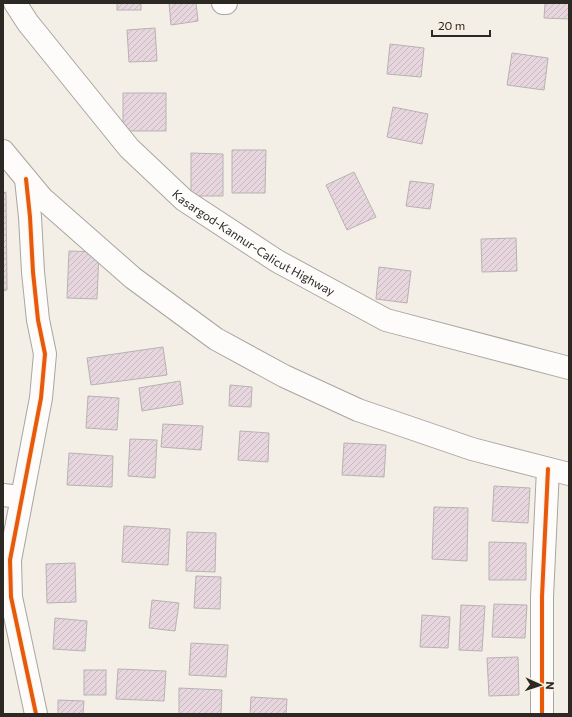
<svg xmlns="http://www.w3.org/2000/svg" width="572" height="717" font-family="Commissioner,sans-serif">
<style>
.building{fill:url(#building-hatch);stroke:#b7b3b1}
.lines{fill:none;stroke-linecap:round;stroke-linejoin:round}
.minor-casing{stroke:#a9a6a0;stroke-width:24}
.highway-casing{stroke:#a9a6a0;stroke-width:24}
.minor{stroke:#fdfcfb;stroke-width:22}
.highway{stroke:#fdfcfb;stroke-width:22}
.cycleway-casing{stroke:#f8efe1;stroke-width:6}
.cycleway{stroke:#e8590c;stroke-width:4}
.labels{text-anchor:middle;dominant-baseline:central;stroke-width:4;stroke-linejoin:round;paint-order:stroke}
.street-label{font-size:12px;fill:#2c2924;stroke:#f8efe1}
</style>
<defs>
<pattern id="building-hatch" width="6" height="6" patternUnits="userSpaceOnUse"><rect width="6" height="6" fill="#e7d6de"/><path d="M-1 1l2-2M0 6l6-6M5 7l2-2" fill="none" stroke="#c6b8be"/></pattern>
</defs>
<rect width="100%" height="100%" fill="#f3eee6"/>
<g class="building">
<rect x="117" y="3" width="24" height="7"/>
<polygon points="169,3 196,3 198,21 171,25"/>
<polygon points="545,3 569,3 569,19 544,18"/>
<polygon points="155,28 157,61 129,62 127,30"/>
<polygon points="390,44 424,48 421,77 387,74"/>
<polygon points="512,53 548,58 544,90 507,85"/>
<rect x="123" y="93" width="43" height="38"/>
<polygon points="393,107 428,114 422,144 387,137"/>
<polygon points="232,150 266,150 265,193 232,193"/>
<polygon points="191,153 223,154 223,196 191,196"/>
<polygon points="354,172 376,217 347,230 326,185"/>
<polygon points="410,181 434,184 430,209 406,206"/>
<polygon points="6,192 7,290 3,291 3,193"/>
<polygon points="516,238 517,271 482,272 481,239"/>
<polygon points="69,251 99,252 97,299 67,298"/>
<polygon points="379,267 411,271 407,303 376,299"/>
<polygon points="163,347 167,375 91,385 87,358"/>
<polygon points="180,381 183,404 142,411 139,388"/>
<polygon points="230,385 252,387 251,407 229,406"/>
<polygon points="88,396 119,398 117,430 86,428"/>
<polygon points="163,424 203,426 201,450 161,447"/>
<polygon points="240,431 269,433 268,462 238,460"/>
<polygon points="130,439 157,440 155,478 128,476"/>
<polygon points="344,443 386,445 384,477 342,475"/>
<polygon points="69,453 113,456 112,487 67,485"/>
<polygon points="494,486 530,488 528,523 492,521"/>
<polygon points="434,507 468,508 467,561 432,559"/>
<polygon points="124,526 170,529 168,565 122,562"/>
<polygon points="187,532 216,533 215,572 186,571"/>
<polygon points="489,542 526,543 526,580 489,580"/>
<polygon points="75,563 76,602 47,603 46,564"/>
<polygon points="196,576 221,577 220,609 194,608"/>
<polygon points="152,600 179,603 175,631 149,628"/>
<polygon points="494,604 527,605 525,638 492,637"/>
<polygon points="461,605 485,606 482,651 459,650"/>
<polygon points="422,615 450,617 448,648 420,647"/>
<polygon points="55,618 87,621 85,651 53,649"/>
<polygon points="191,643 228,645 226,677 189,675"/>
<polygon points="518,657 519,695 489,696 487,658"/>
<polygon points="118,669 166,671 164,701 116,699"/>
<rect x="84" y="670" width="22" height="25"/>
<polygon points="179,688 222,690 221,714 179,714"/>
<polygon points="251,697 287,699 286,714 250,714"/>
<polygon points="58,700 84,701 83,714 58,714"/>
</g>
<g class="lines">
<defs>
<g id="minor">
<polyline points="223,3 226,3"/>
<polyline points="26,179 30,217 33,272 38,320 45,354 41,398 10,560 11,597 36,714"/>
<polyline points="3,495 21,497"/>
<polyline points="542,714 542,597 548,469"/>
</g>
<g id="highway">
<path id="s1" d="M15,3l13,20 101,125 55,52 93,61 109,59 183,48"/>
<polyline points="3,151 42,198 133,278 216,339 284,376 358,410 472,449 569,474"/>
</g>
</defs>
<use href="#minor" class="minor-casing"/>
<use href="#highway" class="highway-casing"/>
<use href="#minor" class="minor"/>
<use href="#highway" class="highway"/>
<defs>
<g id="cycleway">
<polyline points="26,179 30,217 33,272 38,320 45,354 41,398 10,560 11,597 36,714"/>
<polyline points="542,714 542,597 548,469"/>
</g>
</defs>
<use href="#cycleway" class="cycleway-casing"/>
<use href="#cycleway" class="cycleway"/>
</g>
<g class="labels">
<g class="street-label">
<text stroke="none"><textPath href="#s1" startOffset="342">Kasargod-Kannur-Calicut Highway</textPath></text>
</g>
</g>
<rect width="572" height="717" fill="none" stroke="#2c2924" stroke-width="8"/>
<g transform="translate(540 685) rotate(93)" stroke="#f8efe1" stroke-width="3" paint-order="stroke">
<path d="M0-3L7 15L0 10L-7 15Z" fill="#2c2924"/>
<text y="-6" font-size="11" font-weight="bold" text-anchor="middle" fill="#2c2924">N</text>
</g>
<path d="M432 30v6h58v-6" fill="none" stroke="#2c2924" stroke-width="2"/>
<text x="438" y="30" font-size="12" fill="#2c2924" stroke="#f8efe1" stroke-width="3" paint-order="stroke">20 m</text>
</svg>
